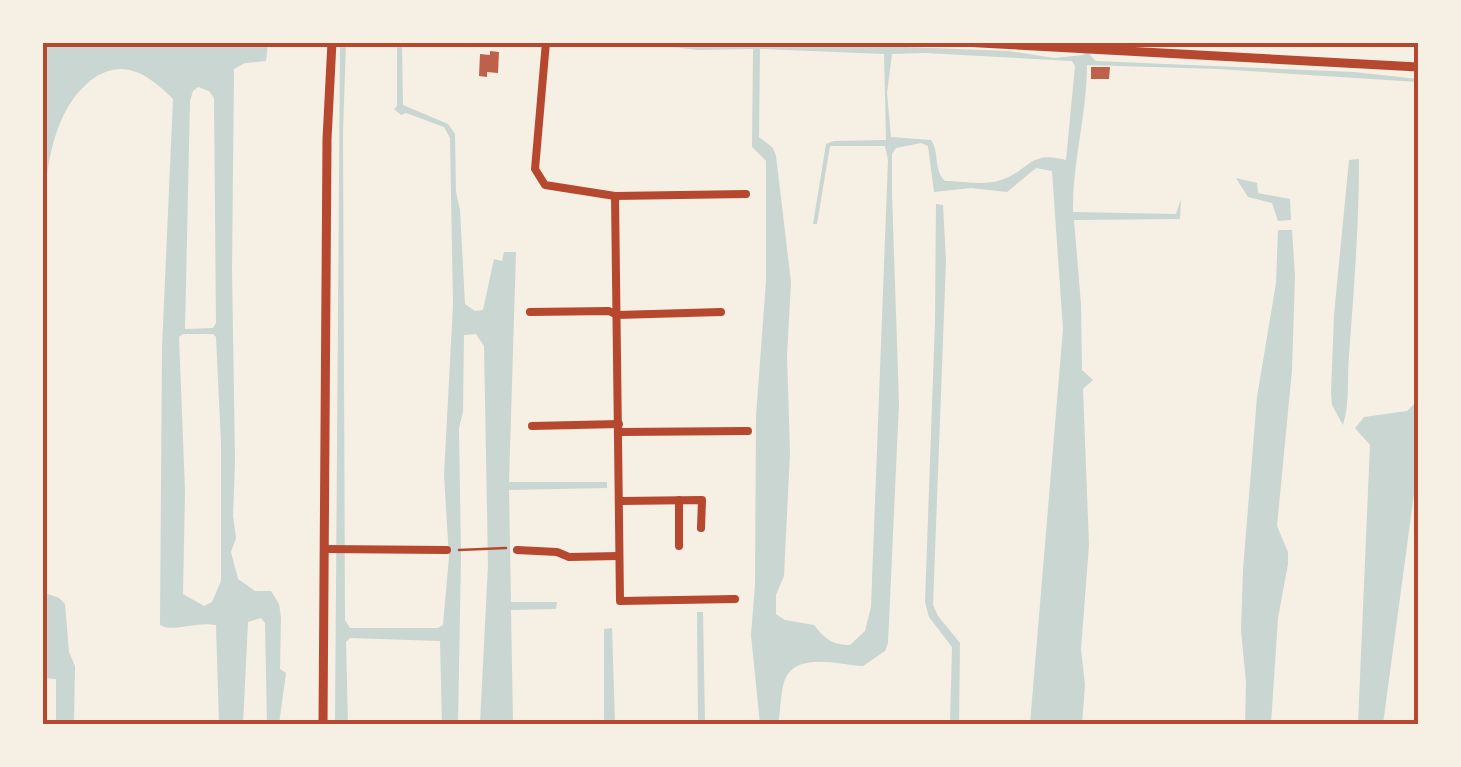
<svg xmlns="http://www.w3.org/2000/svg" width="1461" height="767" font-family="'Alegreya Sans',sans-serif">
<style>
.water{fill:#c9d6d2;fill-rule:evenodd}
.building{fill:#bf614a}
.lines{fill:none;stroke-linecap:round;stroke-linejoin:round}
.path{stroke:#b5482f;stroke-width:2.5}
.minor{stroke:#b5482f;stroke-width:8}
.tertiary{stroke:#b5482f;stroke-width:9}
.neatline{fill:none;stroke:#b5482f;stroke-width:4}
</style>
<rect width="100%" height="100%" fill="#f6efe4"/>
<g class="water">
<path d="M43,42l225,1 -2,18 -21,2 -11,6 -2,201 3,192 -2,54 3,22 -5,14 7,27 17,12h16l8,13 2,13 -1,52 6,4 -7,51h-12l-2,-101 -4,-5 -13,4 -5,102h-24l-3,-99c-21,-4 -43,8 -56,0l2,-277 11,-249c-23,-23 -48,-42 -79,-21 -61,43 -50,160 -50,225 0,18 3,38 -1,54zM198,87l11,4 5,7 2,225 -3,5 -28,1 5,-228 3,-10zM183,334h30l3,3 5,106v138l-9,21 -8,4 -21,-12 2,-103 -6,-154z"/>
<path d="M1093,42l-3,13 6,6 258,11 64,7v3l-200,-13 -131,-4c0,50 -15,98 -14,147l103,2 5,-15 -1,20 -106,1 7,84 1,66 11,10 -10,9 6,156 -8,104 4,36 -3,39h-52l33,-395 -11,-158 -16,-3 -29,24 -36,-4 -37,4 -6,-46 -7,-3 -25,5 -4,6v40l7,209 -11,240 -3,8 -22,15c-22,-1 -64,-14 -77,11 -6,12 -5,34 -8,47h-18l-9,-89 4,-50 1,-169 10,-135v-120l-14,-14 1,-98 -55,1 -61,-7h167l205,8 45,7 29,-3 4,-12zM760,49l124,5 2,86 -52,1 -8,3 -13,80h4l13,-78h55l3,14 -17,447 -6,24 -15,14c-18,0 -25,-6 -36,-20l-29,-5 -9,-6v-19l8,-19 6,-124 -3,-96 4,-74 -15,-126 -3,-8 -14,-11zM925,53l147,8 3,5 -9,94c-38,-10 -35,10 -65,20 -16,6 -40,1 -56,1 -12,-11 -5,-28 -14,-41l-40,-3 -4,-44 5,-39z"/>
<polygon points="340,43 346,43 343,131 345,620 350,628 438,628 443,625 449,557 444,475 453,305 450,138 444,127 406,113 401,115 394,109 397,106 397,43 402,43 403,105 448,124 455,134 456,192 460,210 465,304 475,311 483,310 494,259 502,261 504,252 516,252 509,482 607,482 607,488 509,490 511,602 557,602 556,609 511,610 513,724 480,724 488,565 484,346 476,334 464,335 463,412 459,428 461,557 458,724 442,724 440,641 350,638 346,642 348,724 335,724"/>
<path d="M1359,159c0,65 -5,130 -10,196 -2,23 1,48 -6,70l-11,-20 -1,-12 3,-78 15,-155z"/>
<polygon points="1236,178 1257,183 1258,193 1290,199 1291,220 1278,221 1272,203 1248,197"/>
<polygon points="936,204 943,205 946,261 933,605 938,616 960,643 959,724 950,724 952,647 929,617 925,602 935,321"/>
<polygon points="1278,230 1292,230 1295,276 1292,370 1277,526 1288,552 1288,564 1278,618 1271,724 1245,724 1246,683 1241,630 1243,570 1257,397 1276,283"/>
<polygon points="1418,400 1418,464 1383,724 1358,724 1370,445 1355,428 1364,417 1407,411"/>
<polygon points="42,592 59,598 65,604 69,652 75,666 74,724 56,724 56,679 43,678"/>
<polygon points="697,612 703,612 705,724 698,724"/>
<polygon points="612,628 615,724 604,724 604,629"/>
</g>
<g class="building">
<polygon points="490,51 499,52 498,73 487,72 487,77 479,76 480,54 490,55"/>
<polygon points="1091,67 1110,67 1109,79 1091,79"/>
</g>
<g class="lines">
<polyline class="path" points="459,550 506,548"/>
<g class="minor">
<polyline points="546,42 535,169 545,185 615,196 746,194"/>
<polyline points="615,196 620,601 735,599"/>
<polyline points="530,312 609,311 617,315 721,312"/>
<polyline points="532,426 619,424"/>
<polyline points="619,432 748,431"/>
<polyline points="679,500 679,546"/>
<polyline points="620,501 702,500 701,528"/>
<polyline points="324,549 447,550"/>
<polyline points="517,550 557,552 569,557 619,556"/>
</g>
<g class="tertiary">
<polyline points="962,42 1418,67"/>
<polyline points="323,724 327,139 332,42"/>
</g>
</g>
<rect width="1461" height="767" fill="none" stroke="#f6efe4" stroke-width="90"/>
<rect x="45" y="45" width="1371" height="677" class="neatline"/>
</svg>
